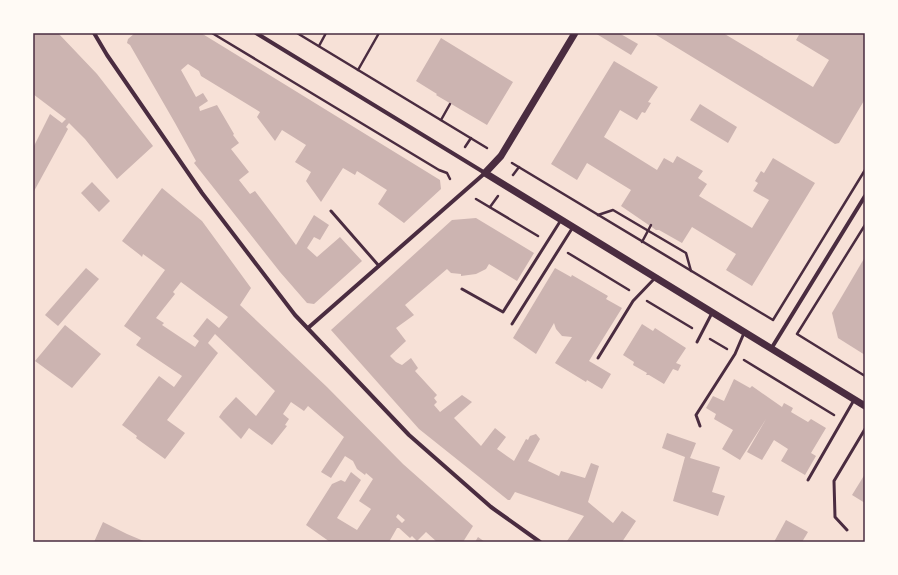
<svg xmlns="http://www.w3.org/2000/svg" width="898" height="575" font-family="Jost,sans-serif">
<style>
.building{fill:#ccb4b1;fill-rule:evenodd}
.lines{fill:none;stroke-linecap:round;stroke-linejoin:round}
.path{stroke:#4a2c40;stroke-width:2.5}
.service{stroke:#4a2c40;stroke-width:3}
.minor{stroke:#4a2c40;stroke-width:4}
.tertiary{stroke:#4a2c40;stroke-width:7}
.neatline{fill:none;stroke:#4a2c40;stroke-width:1.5}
</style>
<rect width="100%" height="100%" fill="#f7e1d7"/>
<g class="building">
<polygon points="33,33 58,33 97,74 153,146 117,179 85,139 69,123 66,127 68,129 33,193 33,148 50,114 62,123 66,119 33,94"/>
<polygon points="135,33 201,33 440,180 441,189 404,223 378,204 387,190 357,171 355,175 343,168 321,202 306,181 311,172 295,162 306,145 282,130 275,141 257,117 260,112 201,76 199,71 188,64 181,70 196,97 203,93 208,101 199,107 200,111 217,105 234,134 233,135 239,143 231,149 249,172 239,180 250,194 255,191 296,245 314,215 329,225 320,240 314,237 307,248 317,257 340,237 362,261 314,304 307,303 280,272 194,163 196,161 175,123 130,45 127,43 128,39"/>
<polygon points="595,33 619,33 638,44 631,55"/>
<polygon points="653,33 723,33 813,87 829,60 796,40 800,33 865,33 865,99 839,143 835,144"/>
<polygon points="441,38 513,82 487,125 436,95 437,94 416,81"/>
<polygon points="614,61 658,87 648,102 651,103 645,113 642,112 637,120 620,110 604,137 657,170 664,158 673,163 677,156 703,171 698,178 707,184 699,196 752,228 769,200 753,191 758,183 755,181 761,171 764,173 773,158 815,183 752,286 726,270 736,254 692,227 682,243 659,230 656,230 621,206 631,190 587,163 577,180 551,164"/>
<polygon points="700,104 737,127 728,143 690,120"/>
<polygon points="92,182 110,201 99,212 81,193"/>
<path d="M162,188l40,33 49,67 -11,17 87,82 76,77 70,62 -10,16h-26l-11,-10 -9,9 -5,-5 -2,2 -11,-10h-2l-8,14h-59l-24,-17 26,-41 9,-4 4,2 6,-10 10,8 -24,38 20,12 14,-21 -12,-8 14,-22 -7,-6 -1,2 -8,-6 -4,-8 -8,-5 -14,22 -10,-6 23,-35 -36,-31 -4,5 -13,-9 -8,12 6,5 -4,6 2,1 -15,19 -23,-17 -8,11 -22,-22 4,-6 13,-14 20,19 19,-25 -60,-57 -7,9 10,10 -51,67 18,13 -20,26 -29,-21 1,-2 -15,-11 37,-49 15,11 8,-11 -46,-31 5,-7 -17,-12 41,-56 -22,-16 -1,3 -2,-2 -18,-14zM181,282l47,35 -9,11 -12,-10 -14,18 6,5 -4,6 -33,-22 2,-2 -8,-5 19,-24 -2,-2zM398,514l7,6 -3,3 -6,-6z"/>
<polygon points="476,218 534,253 517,281 489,264 486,269 476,274 461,276 461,274 451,273 447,269 405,305 414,315 396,328 406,341 390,356 396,362 402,365 411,358 418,368 415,371 437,395 434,398 437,402 434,405 440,412 462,395 472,402 454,418 481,446 495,428 506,437 497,449 514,461 526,439 528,440 530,436 536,434 540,439 528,461 559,476 561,471 585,478 591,463 599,466 588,502 613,523 622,511 636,521 622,542 569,542 567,541 584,516 515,492 510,500 508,500 419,429 331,330 452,220"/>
<polygon points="865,257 865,355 838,338 832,313"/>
<polygon points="86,268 99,279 58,326 45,315"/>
<polygon points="555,268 571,277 572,275 608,296 606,299 622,308 589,361 611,374 602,389 587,380 586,382 555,363 572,337 562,336 556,329 554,323 536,354 513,338"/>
<polygon points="642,324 653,331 655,328 686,348 676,363 681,365 678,371 673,369 664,384 649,375 646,375 647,373 633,365 634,362 623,355"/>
<polygon points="65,325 101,354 72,388 35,361"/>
<polygon points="734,379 750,388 752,386 782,407 784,403 793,408 791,412 808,422 811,419 826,428 811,453 816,456 805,475 781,461 788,449 774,440 762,460 747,452 766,419 740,460 722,449 733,430 714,419 716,414 706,408 713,396 724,401"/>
<polygon points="667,433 696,443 690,458 720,467 712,492 725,496 718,516 673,501 685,457 662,448"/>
<polygon points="865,474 865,503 852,495"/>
<polygon points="786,520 808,532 802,542 774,542"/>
<polygon points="103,522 127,534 146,542 94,542"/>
<polygon points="478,537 485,542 475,542"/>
</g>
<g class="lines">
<g class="path">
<polyline points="212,33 439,170 447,173 450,179"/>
<polyline points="297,33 487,148"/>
<polyline points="319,46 326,33"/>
<polyline points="358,70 379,33"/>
<polyline points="441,120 450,104"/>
<polyline points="465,147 471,138"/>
<polyline points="512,163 773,320 865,170"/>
<polyline points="513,175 519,167"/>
<polyline points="476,199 538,236"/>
<polyline points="490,207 498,196"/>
<polyline points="598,215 613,210 686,253 691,271"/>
<polyline points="865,225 797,334 865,376"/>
<polyline points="642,242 651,225"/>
<polyline points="568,253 629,290"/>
<polyline points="647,301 692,328"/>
<polyline points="710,339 727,349"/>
<polyline points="744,360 834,415"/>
</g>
<g class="service">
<polyline points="331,211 379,266"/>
<polyline points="462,289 503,312 561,220"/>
<polyline points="512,324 573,227"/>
<polyline points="697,342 712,313"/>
<polyline points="598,358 633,301 655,278"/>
<polyline points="700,426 696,415 735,354 744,333"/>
<polyline points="808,480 854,400"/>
<polyline points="847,530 835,517 834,481 865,429"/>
</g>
<g class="minor">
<polyline points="94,33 107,55 202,193 295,315 409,435 491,507 540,542"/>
<polyline points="256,33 485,173 308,328"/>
<polyline points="771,349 865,196"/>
</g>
<polyline class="tertiary" points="575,33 501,156 485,173 865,406"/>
</g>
<rect width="898" height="575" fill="none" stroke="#fffaf5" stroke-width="68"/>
<rect x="34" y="34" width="830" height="507" class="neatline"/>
</svg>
